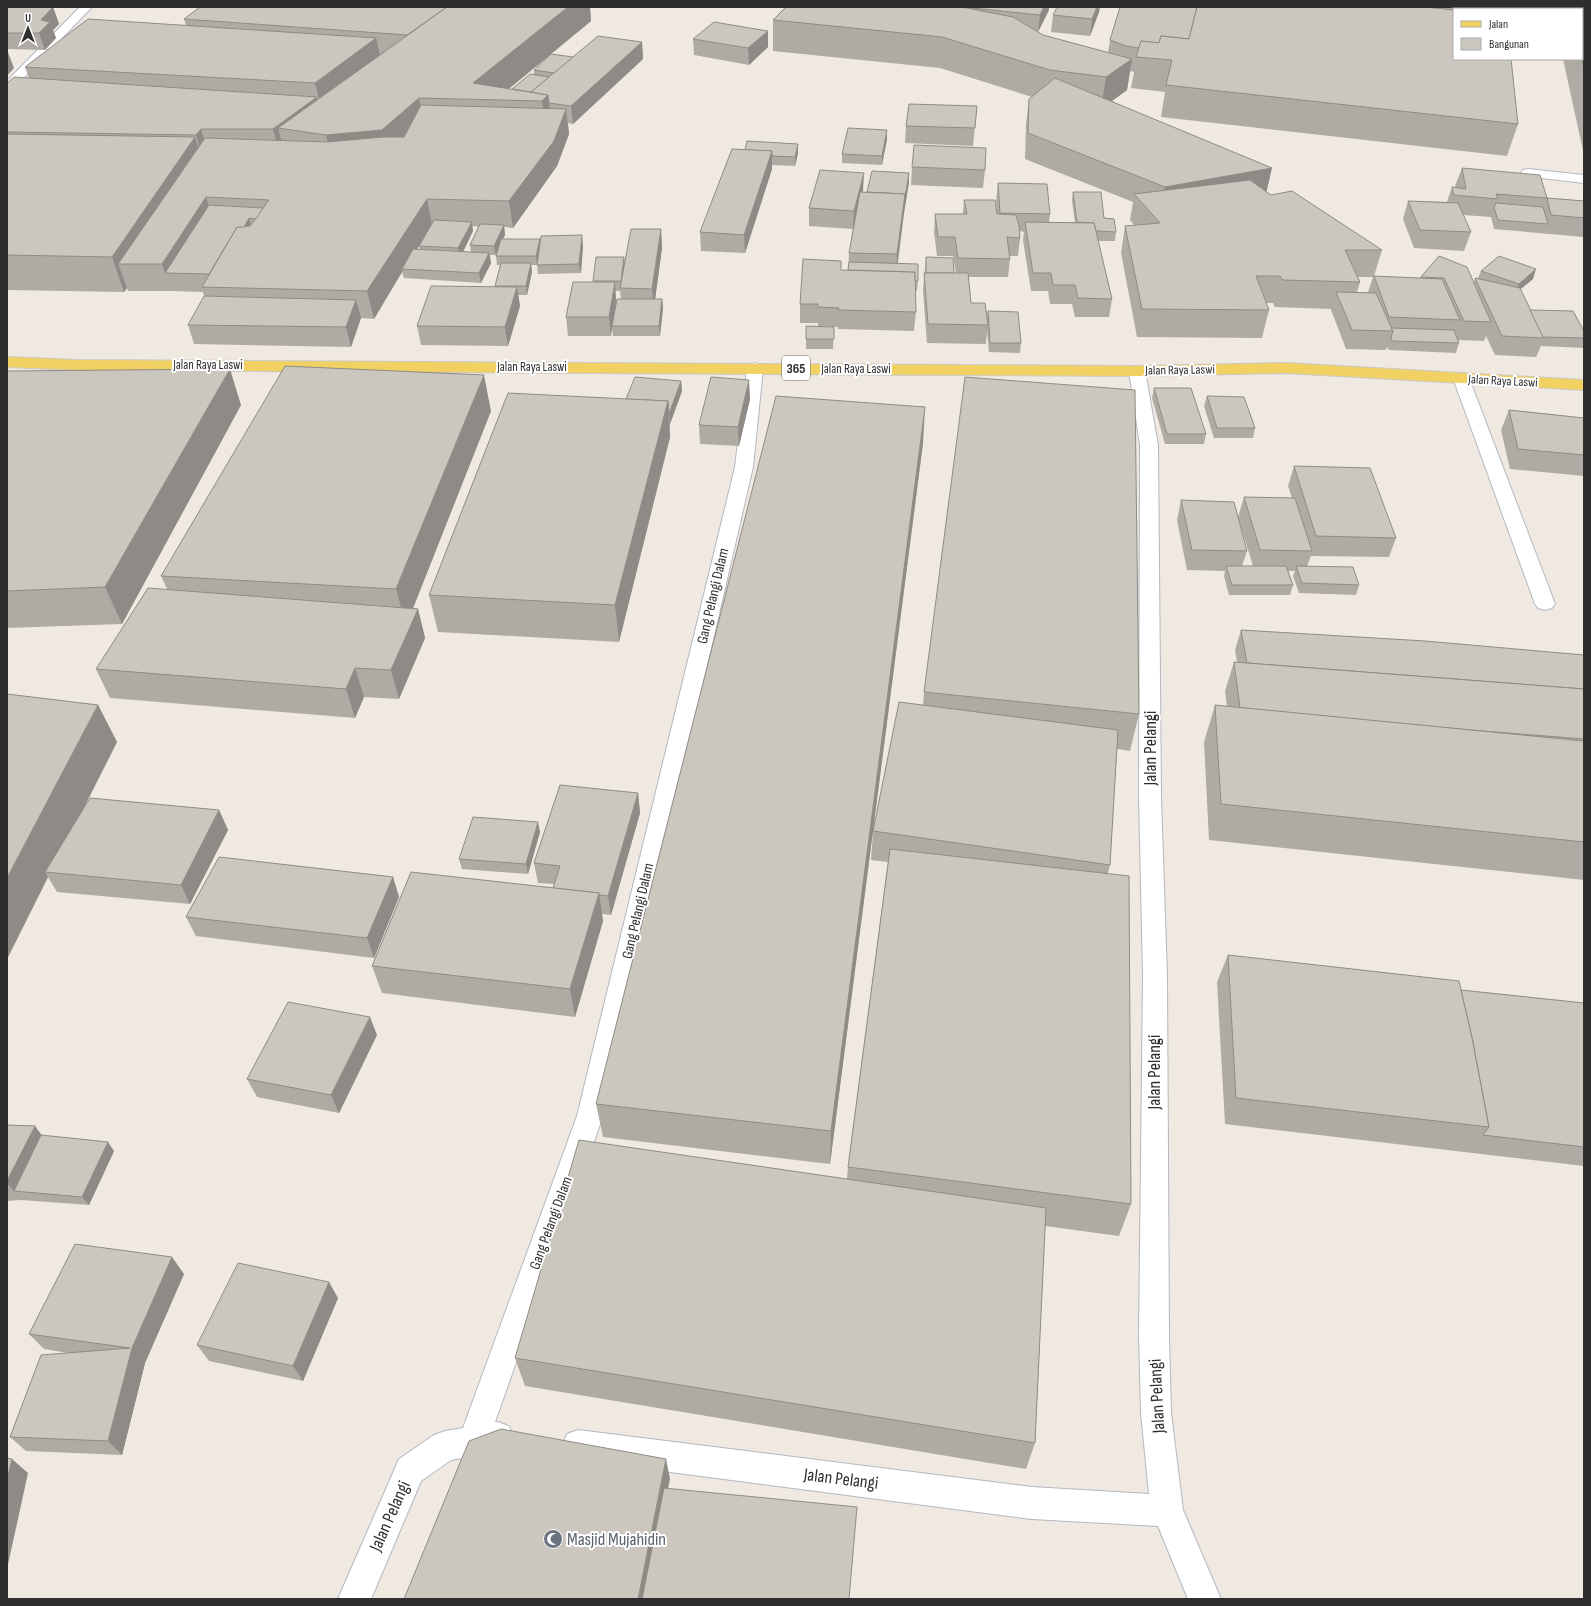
<svg xmlns="http://www.w3.org/2000/svg" width="1591" height="1606" font-family="'Sofia Sans Condensed',sans-serif">
<style>
.lines{fill:none;stroke-linecap:round;stroke-linejoin:round}
.lane-casing{stroke:#b4b7c1;stroke-width:2}
.street-casing{stroke:#b4b7c1;stroke-width:2}
.primary-casing{stroke:#c9c9c9;stroke-width:2}
.lane{fill:#fff;fill-rule:evenodd}
.street{fill:#fff;fill-rule:evenodd}
.primary{fill:#f2d163;fill-rule:evenodd}
.wall{fill:#afaba4;fill-rule:evenodd}
.shaded-wall{fill:#8e8b86}
.building{fill:#cbc7bf;stroke:#8e8b86}
.labels{text-anchor:middle;dominant-baseline:central;stroke-width:4;stroke-linejoin:round;paint-order:stroke}
.far-street-label{font-size:13px;fill:#2e2e2e;stroke:#fff}
.shield{fill:#fff;stroke:#6d6d6d;stroke-width:1}
.shield-label{font-size:14px;font-weight:bold;fill:#2e2e2e}
.street-label{font-size:15px;fill:#2e2e2e;stroke:#fff}
.near-street-label{font-size:18px;fill:#2e2e2e;stroke:#fff}
.near-worship-label{font-size:18px;fill:#5b616d;stroke:#fff;text-anchor:start}
</style>
<rect width="100%" height="100%" fill="#efe9e1"/>
<g class="lines">
<defs>
<g id="lane">
<polygon points="1528,169 1584,175 1584,183 1523,176 1521,173 1523,170"/>
<polygon points="1461,373 1467,375 1469,378 1555,604 1552,608 1545,610 1538,608 1535,604 1453,378 1455,375"/>
</g>
<g id="street">
<polygon points="80,7 92,7 11,91 7,92 7,81"/>
<polygon points="755,363 761,365 763,368 753,467 603,1116 495,1422 498,1422 509,1426 513,1437 509,1448 498,1452 451,1460 421,1481 371,1599 338,1599 399,1459 434,1435 445,1431 463,1428 577,1116 735,467 747,368 749,365"/>
<polygon points="1137,366 1143,368 1145,371 1158,445 1161,798 1167,976 1169,1337 1171,1413 1183,1510 1221,1599 1188,1599 1158,1526 1032,1519 578,1460 567,1456 563,1445 567,1434 578,1430 1032,1487 1149,1494 1141,1413 1139,1337 1143,976 1139,798 1140,445 1129,371 1131,368"/>
</g>
<polygon id="primary" points="7,357 78,360 1137,366 1287,363 1584,380 1584,390 1287,373 1137,376 78,370 7,367"/>
</defs>
<use href="#lane" class="lane-casing"/>
<use href="#street" class="street-casing"/>
<use href="#primary" class="primary-casing"/>
<use href="#lane" class="lane"/>
<use href="#street" class="street"/>
<use href="#primary" class="primary"/>
</g>
<g class="wall">
<polygon points="7,7 53,7 59,24 53,30 56,38 45,50 7,49"/>
<path d="M186,7h404l1,14 -82,68h3l22,-14v-5l39,-13 69,-15 1,17 -70,65 -5,-1 1,11 -12,32 -44,62 -9,-1 1,8 -2,4h37v3l43,3 -2,28 -43,1 -1,-9h-6l1,7 -5,23h-9l2,11 -12,40 -87,-1 -4,-19 78,-39v-1l5,-21h-3l-1,-9 1,-3 -2,2h-5l1,8 -10,20 -77,-5 -2,-6 -28,47 -13,-1 -10,29 -157,-3 -6,-19 16,-29 -1,-4 -32,-1h-43l-1,-3 -3,4 -117,-2v-207l22,-5 -4,-11 161,-42 -2,-6 15,-11zM472,226l7,1 -9,18 1,7h-8l10,-21zM426,234l-7,12 1,4 -3,-1z"/>
<path d="M786,7h263v3l-11,22 5,3 65,18 2,-13 10,-33h427l-1,2h-92v50l64,65 -11,32 -346,-39 4,-25 -34,-4 3,-16 -4,-1 -3,19 -15,11 159,94 111,55 -8,26 46,2 19,-22 35,26 1,-4h3l3,-7 52,8 -13,10 10,21 54,21v17l-43,-2 -5,11 -41,-2 -9,-19 -2,5 -26,-1 1,3 -3,10 -67,-3 -2,-3 -1,3 -40,-1 -15,-39v-1l-56,-2 -2,-4h-7l3,7 -7,28 -125,-1 -16,-84 4,-27 9,-1 -4,-5 3,-18 -108,-43 1,-35 3,-25 3,-2 -92,-29 -167,-17v-31zM1358,277h15l-5,15h-11l3,-10z"/>
<polygon points="1552,7 1584,7 1584,155 1563,59 1582,59 1582,9 1552,9"/>
<polygon points="1099,12 1090,36 1051,32 1053,15"/>
<polygon points="693,39 768,47 749,65 694,55"/>
<polygon points="977,106 973,146 905,143 906,126"/>
<polygon points="887,139 882,165 842,163 842,154"/>
<polygon points="798,144 798,153 795,166 772,165 772,169 745,253 701,251 700,232 745,150"/>
<polygon points="912,167 985,170 983,188 911,185"/>
<polygon points="1462,168 1547,198 1543,207 1547,198 1584,201 1584,237 1494,229 1491,217 1463,215 1471,232 1464,251 1414,248 1403,219 1408,201 1447,202 1452,187 1456,188 1455,186"/>
<polygon points="909,173 909,182 904,213 898,263 918,281 917,291 915,291 916,312 914,331 838,329 838,327 818,326 818,323 800,323 800,304 841,261 841,270 848,270 849,253 853,229 809,226 809,208 863,192 867,192"/>
<polygon points="998,183 1050,214 1049,222 1075,222 1072,201 1073,192 1104,218 1116,232 1115,241 1098,241 1112,299 1109,317 1075,317 1072,304 1050,304 1048,291 1031,291 1023,240 1024,232 1020,231 1020,238 1018,256 1010,256 1010,259 1008,277 968,277 971,303 987,317 988,311 1021,343 1020,353 989,352 987,331 986,344 927,343 923,291 926,257 954,273 956,273 953,256 937,256 934,232 935,214 963,214 964,200 997,211 996,201"/>
<path d="M661,229l1,19 -7,51h7l1,9 -3,28h-47l-1,-9 -1,9h-43l-2,-19 27,-35 31,-19zM615,291h5l1,8 -5,1z"/>
<polygon points="806,326 834,327 833,349 806,349"/>
<polygon points="7,371 241,405 122,624 7,628"/>
<polygon points="681,381 682,391 670,424 670,437 619,642 438,632 429,595 626,399"/>
<polygon points="1154,388 1206,434 1204,444 1165,444 1152,398"/>
<polygon points="1207,396 1255,428 1253,438 1214,438 1204,406"/>
<polygon points="750,399 739,446 700,444 699,425"/>
<polygon points="1509,410 1584,418 1584,476 1510,469 1501,430"/>
<polygon points="491,411 413,608 418,609 425,638 399,699 364,697 355,718 110,698 96,669 167,589 161,576"/>
<polygon points="923,443 830,1164 603,1137 596,1104"/>
<polygon points="1294,466 1396,538 1389,557 1311,556 1307,566 1359,585 1356,595 1299,593 1293,576 1295,571 1288,571 1293,585 1290,595 1229,595 1224,576 1225,571 1187,570 1177,520 1181,500 1247,551 1242,566 1253,566 1238,517 1244,497 1292,498 1288,486"/>
<polygon points="1241,630 1584,655 1584,880 1209,840 1204,742 1215,705 1227,707 1225,691 1234,662 1237,662 1235,650"/>
<polygon points="924,692 1139,714 1130,751 1117,749 1110,865 1108,873 1131,1204 1119,1236 1045,1226 1035,1443 1026,1469 525,1386 515,1358 847,1179 848,1167 888,862 871,860 873,831 923,705"/>
<polygon points="98,705 117,742 82,811 219,810 228,830 190,904 57,892 48,877 7,959"/>
<polygon points="638,793 640,813 611,915 602,914 603,921 575,1017 382,993 372,966 553,888 554,884 538,883 534,863"/>
<polygon points="540,832 528,874 462,869 459,859"/>
<polygon points="393,877 399,897 374,958 196,936 186,917"/>
<polygon points="1228,955 1461,990 1584,1003 1584,1166 1225,1124 1217,982"/>
<polygon points="377,1035 339,1113 257,1097 247,1079"/>
<polygon points="7,1125 35,1126 41,1135 114,1151 89,1205 21,1200 7,1201"/>
<polygon points="184,1274 145,1363 122,1455 26,1451 10,1437 68,1353 44,1349 29,1334"/>
<polygon points="338,1298 303,1381 209,1361 197,1345"/>
</g>
<g class="shaded-wall">
<polygon points="53,7 59,24 53,30 56,38 45,50 39,33 41,20"/>
<polygon points="564,7 590,7 591,21 495,100 473,83"/>
<polygon points="1044,7 1049,7 1049,10 1038,32 1040,15"/>
<polygon points="1097,7 1100,7 1099,12 1090,36 1092,19"/>
<polygon points="768,31 768,47 749,65 748,48"/>
<polygon points="376,38 383,68 323,115 315,83"/>
<polygon points="642,42 643,59 573,124 571,106"/>
<polygon points="7,50 14,68 7,76"/>
<polygon points="1132,59 1127,90 1101,109 1106,77"/>
<polygon points="548,95 552,127 547,133 542,101"/>
<polygon points="317,97 324,129 278,128 286,159 282,162 273,129"/>
<polygon points="419,98 425,131 334,168 326,135"/>
<polygon points="566,109 569,134 557,166 513,228 509,201"/>
<polygon points="201,129 210,162 206,168 196,135"/>
<polygon points="887,130 887,139 882,165 882,156"/>
<polygon points="195,137 205,170 118,264 127,288 124,292 112,257"/>
<polygon points="798,144 798,153 795,166 795,157"/>
<polygon points="772,151 772,169 745,253 744,235"/>
<polygon points="1272,168 1266,194 1160,213 1165,187"/>
<polygon points="864,173 863,191 853,229 854,211"/>
<polygon points="909,173 909,182 904,213 896,273 897,254 905,194"/>
<polygon points="206,197 214,224 165,273 162,264"/>
<polygon points="427,199 432,225 405,269 402,269 402,272 374,319 367,291"/>
<polygon points="249,218 254,237 216,274"/>
<polygon points="472,222 473,231 460,258 458,248"/>
<polygon points="504,225 505,235 495,255 494,246"/>
<polygon points="661,229 662,248 654,308 652,289"/>
<polygon points="582,235 583,245 581,273 579,264"/>
<polygon points="540,239 541,248 537,265 536,256"/>
<polygon points="489,253 491,263 481,283 479,273"/>
<polygon points="624,257 625,266 621,288 621,281"/>
<polygon points="531,263 532,272 527,295 526,286"/>
<polygon points="1536,269 1533,279 1515,294 1519,284"/>
<polygon points="615,282 616,300 611,336 609,317"/>
<polygon points="517,287 520,306 508,346 505,327"/>
<polygon points="662,299 663,308 660,336 659,326"/>
<polygon points="356,300 361,318 351,347 346,327"/>
<polygon points="230,369 241,405 122,624 105,587"/>
<polygon points="484,375 491,411 406,626 396,589"/>
<polygon points="749,380 750,399 739,446 738,427"/>
<polygon points="681,381 682,391 670,424 669,414"/>
<polygon points="668,401 670,437 619,642 615,605"/>
<polygon points="925,407 923,443 830,1164 831,1131"/>
<polygon points="418,609 425,638 399,699 391,670"/>
<polygon points="355,668 364,697 355,718 346,689"/>
<polygon points="98,705 117,742 51,873 45,872 48,877 7,959 7,878"/>
<polygon points="638,793 640,813 611,915 608,896"/>
<polygon points="219,810 228,830 190,904 181,885"/>
<polygon points="538,822 540,832 528,874 526,864"/>
<polygon points="393,877 399,897 374,958 367,938"/>
<polygon points="599,893 603,921 575,1017 570,989"/>
<polygon points="370,1017 377,1035 339,1113 331,1095"/>
<polygon points="35,1126 48,1144 14,1191 21,1200 7,1183 7,1181"/>
<polygon points="108,1142 114,1151 89,1205 82,1197"/>
<polygon points="172,1257 184,1274 145,1363 122,1455 108,1441 132,1348"/>
<polygon points="329,1282 338,1298 303,1381 293,1366"/>
<polygon points="12,1459 28,1473 7,1569 7,1480"/>
<polygon points="666,1459 670,1479 646,1599 638,1599"/>
</g>
<g class="building">
<polygon points="7,7 53,7 41,20 50,22 39,33 7,33"/>
<polygon points="200,7 447,7 407,35 184,19"/>
<polygon points="447,7 568,7 473,83 548,95 542,101 419,98 382,130 326,135 278,128"/>
<polygon points="786,7 959,7 967,8 1013,17 1043,35 1132,59 1106,77 1050,70 942,37 773,20"/>
<polygon points="963,7 1044,7 1040,15"/>
<polygon points="1057,7 1097,7 1092,19 1053,15"/>
<polygon points="1120,7 1197,7 1189,39 1161,36 1159,43 1141,41 1139,48 1126,46 1110,40"/>
<polygon points="1197,7 1424,7 1454,10 1454,59 1511,59 1518,124 1166,85 1172,60 1136,57 1141,41 1159,43 1161,36 1189,39"/>
<polygon points="1570,7 1584,7 1584,68 1582,59 1582,9 1570,9"/>
<polygon points="88,19 376,38 315,83 25,67"/>
<polygon points="714,22 768,31 748,48 693,39"/>
<polygon points="598,36 642,42 571,106 549,103 548,95 531,92"/>
<polygon points="551,54 573,57 554,73 534,70"/>
<polygon points="530,74 549,77 531,92 512,89"/>
<polygon points="14,77 317,97 273,129 201,129 196,135 7,132 7,83"/>
<polygon points="1055,78 1272,168 1165,187 1028,133 1029,99"/>
<polygon points="909,104 977,106 975,128 906,126"/>
<polygon points="421,105 566,109 554,141 509,201 427,199 367,291 202,287 237,227 250,226 269,200 206,197 162,264 118,264 205,138 328,142 383,137 404,137"/>
<polygon points="848,128 887,130 882,156 842,154"/>
<polygon points="7,134 195,137 112,257 7,255"/>
<polygon points="747,141 798,144 795,157 772,156 772,151 745,150"/>
<polygon points="914,145 986,148 985,170 912,167"/>
<polygon points="732,149 772,151 744,235 700,232"/>
<polygon points="1462,168 1540,175 1547,198 1496,194 1498,199 1454,195 1452,187 1466,189"/>
<polygon points="820,170 864,173 854,211 809,208"/>
<polygon points="872,171 909,173 904,203 905,194 867,192"/>
<polygon points="1250,180 1271,195 1292,191 1382,250 1345,250 1360,282 1283,280 1280,276 1256,276 1269,310 1142,309 1125,226 1160,223 1134,194"/>
<polygon points="998,183 1047,184 1050,214 1000,213"/>
<polygon points="860,192 905,194 897,254 849,253"/>
<polygon points="1073,192 1101,192 1104,218 1114,219 1116,232 1096,231 1094,223 1077,222"/>
<polygon points="1547,198 1584,201 1584,218 1551,215"/>
<polygon points="964,200 995,200 997,214 1016,215 1019,225 1020,238 1007,237 1010,259 958,258 955,237 938,237 935,214 967,214"/>
<polygon points="1408,201 1458,203 1471,232 1420,230"/>
<polygon points="1496,203 1543,207 1548,224 1498,220 1494,208"/>
<polygon points="209,205 263,208 256,219 249,218 244,227 237,227 209,274 165,273"/>
<polygon points="434,220 472,222 458,248 419,246"/>
<polygon points="1025,222 1094,223 1112,299 1078,298 1075,285 1053,285 1051,273 1033,273"/>
<polygon points="480,224 504,225 494,246 470,245"/>
<polygon points="631,229 661,229 652,289 620,288"/>
<polygon points="582,235 579,264 537,265 541,236"/>
<polygon points="501,239 540,239 536,256 496,256"/>
<polygon points="413,249 489,253 479,273 402,269"/>
<polygon points="1439,256 1467,267 1491,322 1464,321 1444,278 1421,277"/>
<polygon points="1499,256 1536,269 1519,284 1481,271"/>
<polygon points="596,257 624,257 621,281 593,281"/>
<polygon points="926,257 953,258 954,273 926,273"/>
<polygon points="803,259 841,261 841,270 915,272 916,312 838,310 839,308 818,307 818,304 800,304"/>
<polygon points="849,262 918,264 918,281 915,281 915,272 848,270"/>
<polygon points="501,263 531,263 526,286 495,286"/>
<polygon points="924,273 968,273 971,303 985,303 988,325 928,324"/>
<polygon points="1374,276 1442,279 1460,320 1389,317"/>
<polygon points="1475,278 1520,288 1544,338 1502,336"/>
<polygon points="573,282 615,282 609,317 566,317"/>
<polygon points="431,286 517,287 505,327 417,326"/>
<polygon points="1336,292 1376,293 1393,331 1352,330"/>
<polygon points="204,296 356,300 346,327 188,325"/>
<polygon points="617,299 662,299 659,326 612,326"/>
<polygon points="1530,310 1573,311 1584,331 1584,338 1543,337"/>
<polygon points="988,311 1018,312 1021,343 990,343"/>
<polygon points="806,326 834,327 834,339 806,339"/>
<polygon points="1391,328 1454,330 1459,343 1392,341 1391,337 1393,331"/>
<polygon points="285,366 484,375 396,589 161,576"/>
<polygon points="230,369 105,587 7,591 7,371"/>
<polygon points="635,377 681,381 669,414 668,401 626,399"/>
<polygon points="711,377 749,380 738,427 699,425"/>
<polygon points="965,377 1135,390 1139,714 924,692"/>
<polygon points="1154,388 1191,388 1206,434 1167,434"/>
<polygon points="508,393 668,401 615,605 429,595"/>
<polygon points="776,396 925,407 831,1131 596,1104"/>
<polygon points="1207,396 1244,397 1255,428 1217,428"/>
<polygon points="1509,410 1584,418 1584,455 1518,449"/>
<polygon points="1294,466 1370,468 1396,538 1316,536"/>
<polygon points="1244,497 1295,498 1312,551 1260,550"/>
<polygon points="1181,500 1234,502 1247,551 1192,550"/>
<polygon points="1226,566 1286,566 1293,585 1232,585"/>
<polygon points="1296,566 1353,567 1359,585 1302,583"/>
<polygon points="148,588 418,609 391,670 355,668 346,689 96,669"/>
<polygon points="1241,630 1425,641 1584,655 1584,689 1247,663"/>
<polygon points="1234,662 1584,689 1584,739 1470,730 1240,708"/>
<polygon points="7,694 98,705 7,878"/>
<polygon points="899,702 1118,730 1110,865 873,831"/>
<polygon points="1215,705 1584,741 1584,842 1221,804"/>
<polygon points="560,785 638,793 608,896 599,895 599,893 553,888 560,866 534,863"/>
<polygon points="90,798 219,810 181,885 45,872"/>
<polygon points="473,817 538,822 526,864 459,859"/>
<polygon points="890,849 1129,876 1131,1204 848,1167"/>
<polygon points="219,857 393,877 367,938 186,917"/>
<polygon points="411,872 599,893 570,989 372,966"/>
<polygon points="1228,955 1459,981 1472,1037 1489,1127 1236,1098"/>
<polygon points="1461,990 1584,1003 1584,1147 1483,1135 1489,1127 1472,1037"/>
<polygon points="288,1002 370,1017 331,1095 247,1079"/>
<polygon points="7,1125 35,1126 7,1181"/>
<polygon points="41,1135 108,1142 82,1197 14,1191"/>
<polygon points="579,1140 1046,1208 1035,1443 515,1358"/>
<polygon points="75,1244 172,1257 132,1348 108,1441 10,1437 41,1355 130,1348 29,1334"/>
<polygon points="238,1263 329,1282 293,1366 197,1345"/>
<polygon points="501,1429 666,1459 638,1599 404,1599 469,1441"/>
<polygon points="7,1458 12,1459 7,1480"/>
<polygon points="664,1488 857,1507 849,1599 642,1599"/>
</g>
<defs>
<symbol id="mosque-disc" viewBox="-11 -11 22 22"><circle r="9.5" fill="#6b7280" stroke="#fff"/><path d="M3.5-4.9A6 6 0 1 0 3.5 4.9A5 5 0 1 1 3.5-4.9Z" fill="#fff"/></symbol>
</defs>
<g fill-rule="evenodd">
<use href="#mosque-disc" x="542" y="1528" width="22" height="22"/>
</g>
<g class="labels">
<g class="far-street-label">
<text x="208" y="365">Jalan Raya Laswi</text>
<text x="532" y="367">Jalan Raya Laswi</text>
<text x="856" y="369">Jalan Raya Laswi</text>
<text transform="translate(1180 370) rotate(-1)">Jalan Raya Laswi</text>
<text transform="translate(1503 381) rotate(3)">Jalan Raya Laswi</text>
</g>
<rect class="shield" x="782" y="356" width="28" height="24" rx="3"/>
<g class="shield-label">
<text x="796" y="368">365</text>
</g>
<g class="street-label">
<text transform="translate(713 596) rotate(-77)">Gang Pelangi Dalam</text>
<text transform="translate(638 911) rotate(-77)">Gang Pelangi Dalam</text>
<text transform="translate(551 1223) rotate(-70)">Gang Pelangi Dalam</text>
</g>
<g class="near-street-label">
<text transform="translate(1150 748) rotate(-90)">Jalan Pelangi</text>
<text transform="translate(1154 1072) rotate(-90)">Jalan Pelangi</text>
<text transform="translate(1157 1396) rotate(-93)">Jalan Pelangi</text>
<text transform="translate(841 1479) rotate(7)">Jalan Pelangi</text>
<text transform="translate(390 1516) rotate(-66)">Jalan Pelangi</text>
</g>
<g class="near-worship-label">
<text x="567" y="1539">Masjid Mujahidin</text>
</g>
</g>
<rect width="1591" height="1606" fill="none" stroke="#2e2e2e" stroke-width="16"/>
<rect x="1453" y="8" width="130" height="52" fill="#ffffff" stroke="#ababab"/>
<rect x="1461" y="21" width="20" height="6" fill="#f2d163" stroke="#ababab"/>
<text x="1489" y="28" font-size="12" fill="#2e2e2e">Jalan</text>
<rect x="1461" y="38" width="20" height="12" fill="#cbc7bf" stroke="#ababab"/>
<text x="1489" y="48" font-size="12" fill="#2e2e2e">Bangunan</text>
<g transform="translate(28 28)" stroke="#ffffff" stroke-width="3" paint-order="stroke">
<path d="M0-3L7 15L0 10L-7 15Z" fill="#2e2e2e"/>
<text y="-6" font-size="11" font-weight="bold" text-anchor="middle" fill="#2e2e2e">U</text>
</g>
</svg>
